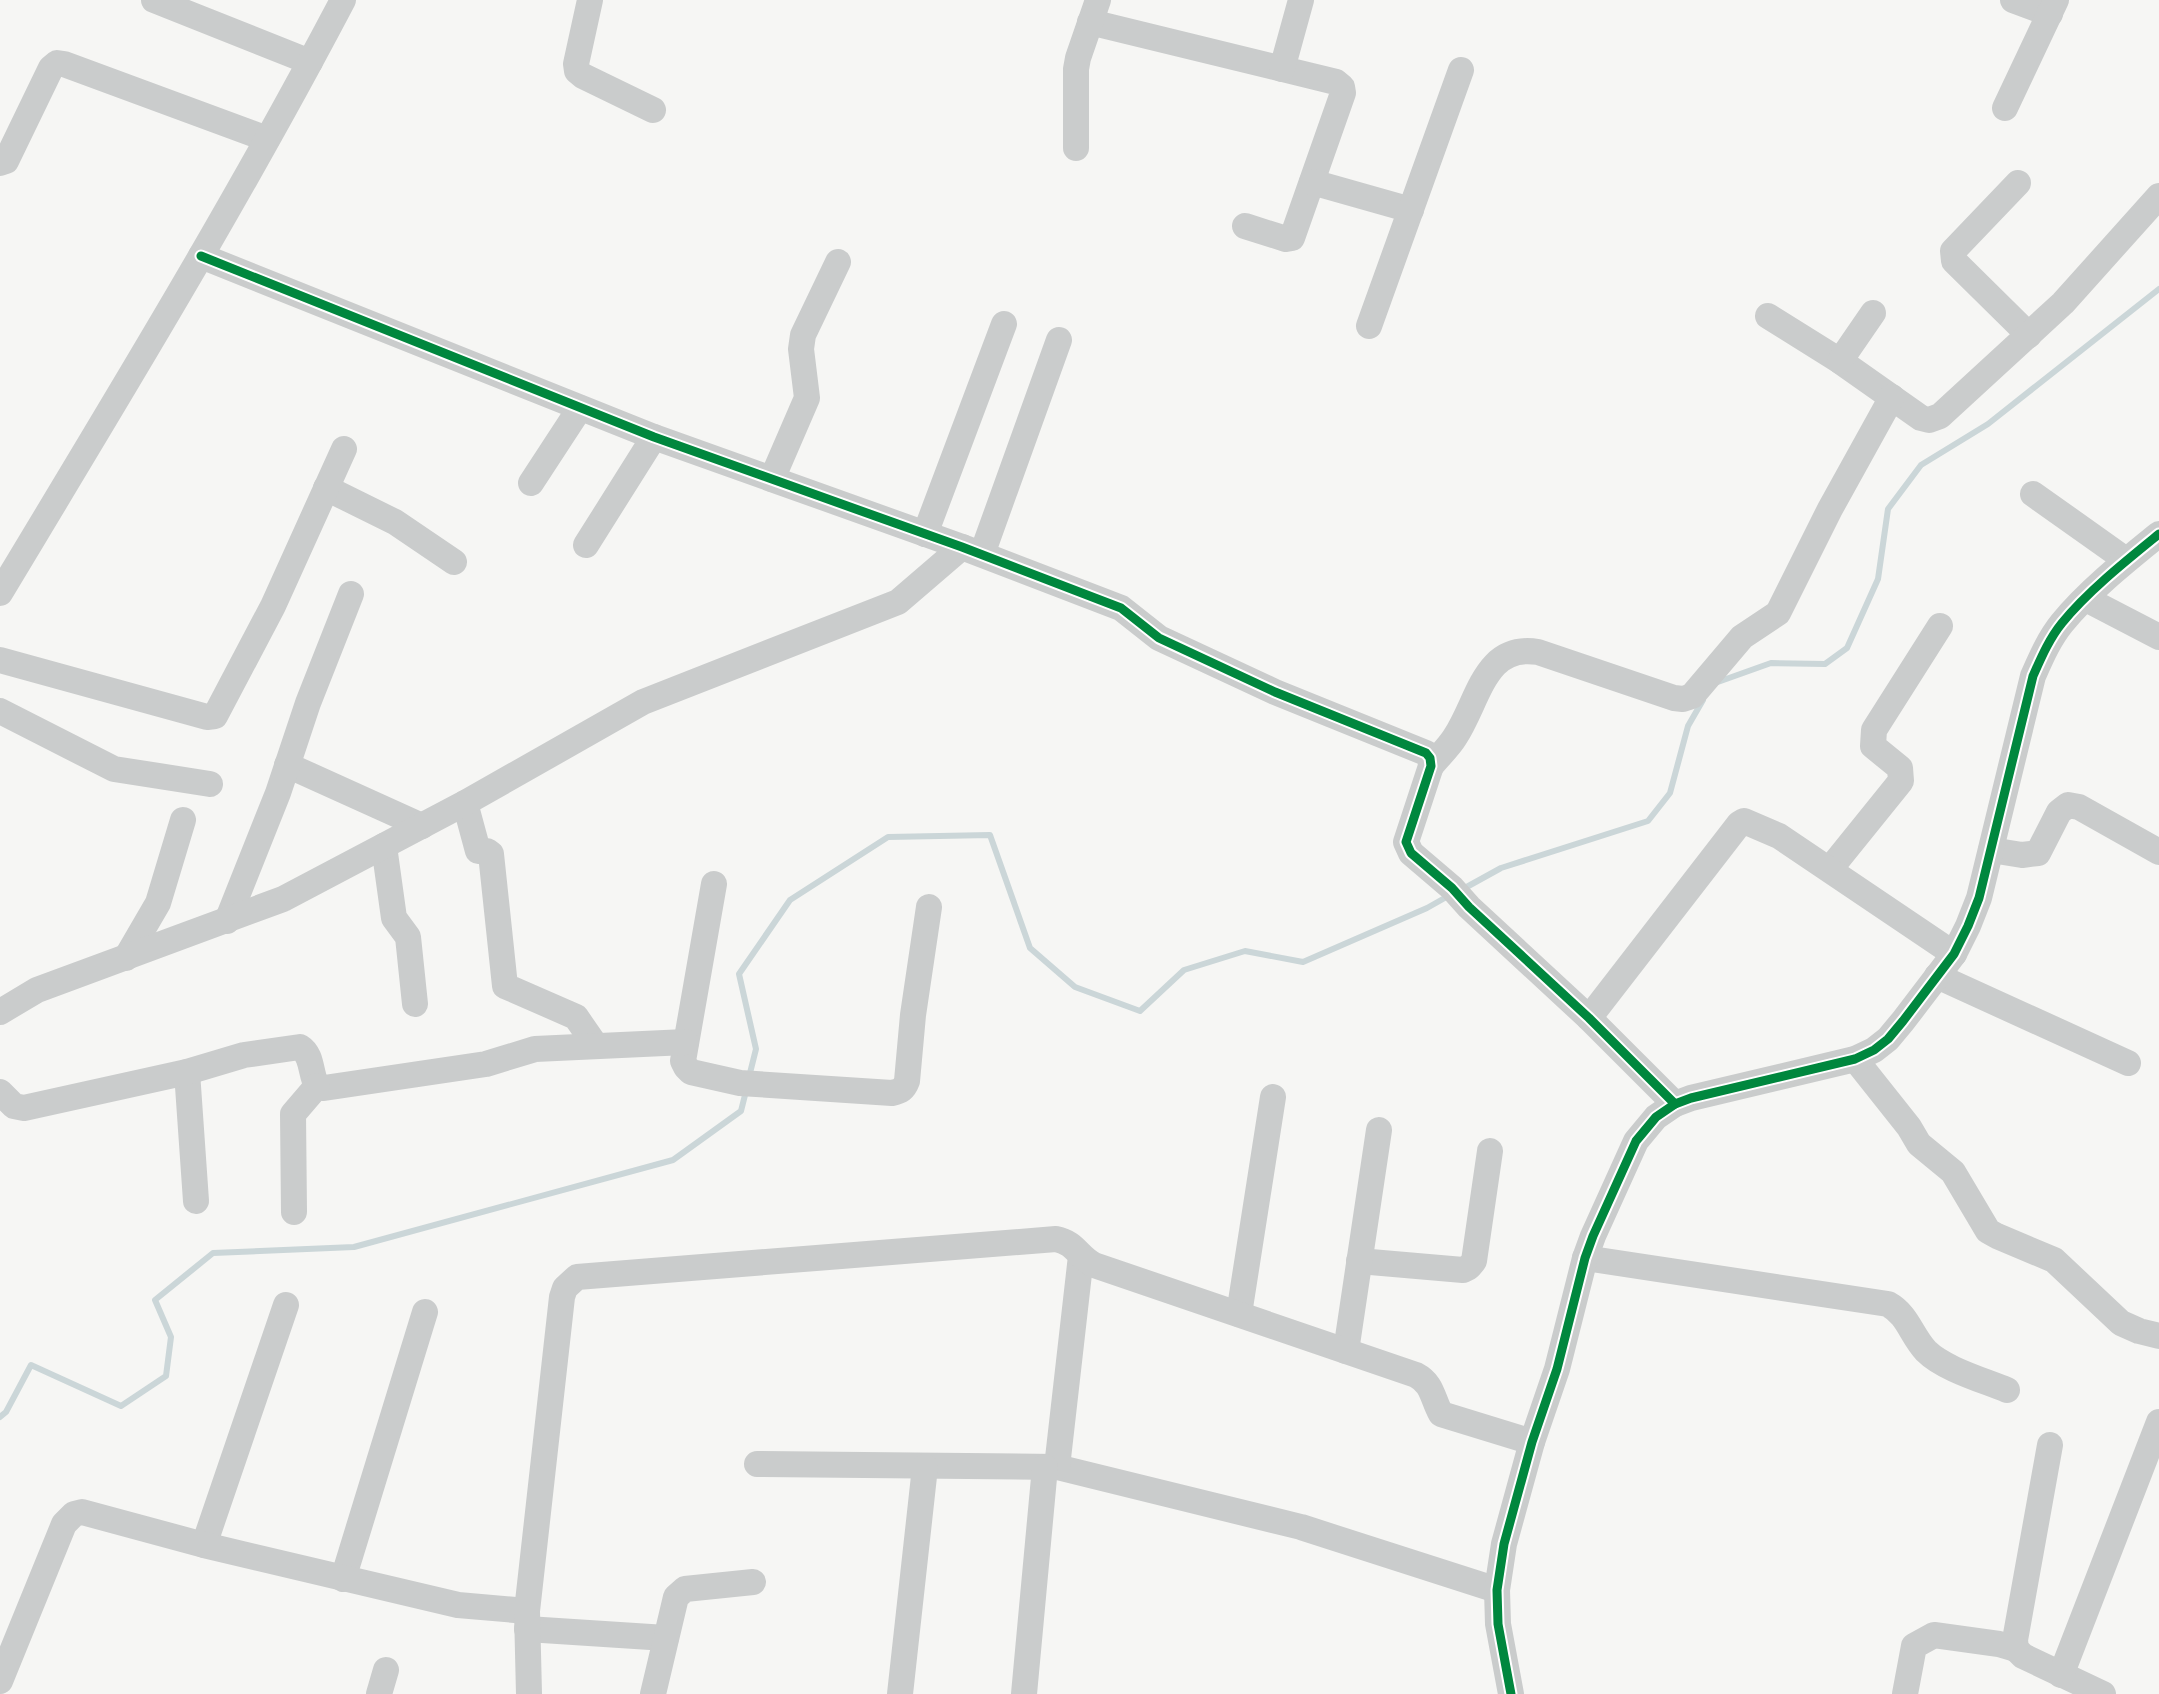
<svg xmlns="http://www.w3.org/2000/svg" width="2159" height="1694" font-family="'Varela Round',sans-serif">
<style>
.lines{fill:none;stroke-linecap:round;stroke-linejoin:round}
.stream{stroke:#cbd6d8;stroke-width:6}
.minor{stroke:#cacccc;stroke-width:26}
.cycleway-casing{stroke:#fff;stroke-width:13}
.cycleway{stroke:#00873e;stroke-width:9}
</style>
<rect width="100%" height="100%" fill="#f6f6f4"/>
<g class="lines">
<g class="stream">
<polyline points="1715,683 1771,663 1825,664 1847,648 1878,579 1888,509 1921,465 1988,424 2159,289"/>
<polyline points="1463,889 1501,868 1648,821 1670,793 1688,726 1703,700"/>
<polyline points="749,1077 756,1049 739,974 790,900 888,837 990,835 1030,948 1075,987 1140,1011 1184,970 1245,951 1303,962 1427,908 1450,895"/>
<polyline points="0,1417 6,1412 31,1365 121,1406 166,1376 171,1337 155,1300 213,1253 354,1247 673,1160 741,1111 746,1091"/>
</g>
<g class="minor">
<polyline points="154,0 310,62"/>
<polyline points="590,0 576,64 577,71 583,76 653,110"/>
<polyline points="2013,0 2050,14"/>
<polyline points="1090,22 1336,82 1342,87 1343,93 1292,238 1286,239 1245,226"/>
<polyline points="1282,69 1301,0"/>
<polyline points="2005,108 2056,0"/>
<polyline points="1076,148 1076,69 1078,58 1098,0"/>
<polyline points="0,163 6,161 51,68 57,63 64,64 267,139"/>
<polyline points="1312,182 1411,210"/>
<polyline points="2018,183 1953,251 1954,261 2029,335"/>
<polyline points="201,256 654,437 962,547 1121,608 1159,638 1275,692 1426,753 1430,758 1431,766 1406,842 1411,853 1452,888 1469,907 1589,1018 1675,1104"/>
<polyline points="1768,316 1840,361 1921,418 1929,420 1940,416 2063,303 2159,196"/>
<polyline points="1369,326 1461,70"/>
<polyline points="1840,361 1873,313"/>
<polyline points="772,479 807,398 801,349 803,335 838,262"/>
<polyline points="531,483 580,408"/>
<polyline points="326,488 395,522 454,562"/>
<polyline points="2033,494 2126,560"/>
<polyline points="925,534 1004,324"/>
<polyline points="586,545 654,437"/>
<polyline points="982,554 1059,340"/>
<path d="M0,593c118,-196 237,-391 343,-593"/>
<polyline points="2086,599 2159,637"/>
<polyline points="0,660 207,717 215,716 273,606 344,449"/>
<polyline points="0,711 114,769 210,784"/>
<polyline points="287,765 422,826"/>
<path d="M1431,766c8,-10 18,-19 24,-29 24,-36 29,-94 83,-85l136,46 9,1 9,-3 50,-59 36,-24 52,-104 62,-112"/>
<polyline points="465,803 478,851 487,851 491,854 505,986 576,1017 596,1046"/>
<polyline points="384,846 394,918 408,937 415,1004"/>
<polyline points="1991,850 2022,855 2038,853 2059,812 2068,805 2079,807 2159,852"/>
<polyline points="1830,869 1901,781 1900,768 1873,746 1874,730 1940,626"/>
<path d="M714,884l-31,177 3,6 5,5 49,11 152,10c9,-2 12,-4 15,-12l6,-66 16,-108"/>
<polyline points="227,921 278,793 308,703 351,594"/>
<polyline points="126,958 158,903 183,820"/>
<polyline points="1937,976 2128,1063"/>
<polyline points="0,1012 37,990 283,899 465,803 643,702 898,602 962,547"/>
<polyline points="1589,1018 1739,824 1744,821 1779,836 1954,954"/>
<polyline points="1855,1059 1909,1127 1919,1144 1953,1172 1988,1231 1997,1236 2054,1260 2121,1323 2139,1331 2159,1336"/>
<polyline points="187,1072 196,1201"/>
<path d="M0,1092l14,14 10,2 163,-36 57,-17 56,-8c13,8 10,27 17,39l7,2 162,-24 49,-15 151,-7"/>
<polyline points="294,1212 293,1114 317,1086"/>
<path d="M1585,1258l303,46c20,11 23,31 38,47 18,18 57,29 81,39"/>
<polyline points="1359,1261 1463,1270 1469,1267 1474,1261 1490,1151"/>
<polyline points="1239,1314 1273,1097"/>
<polyline points="1346,1351 1379,1130"/>
<polyline points="2050,1445 2015,1640 2016,1649 2023,1656 2103,1694"/>
<polyline points="757,1464 1057,1467 1301,1527 1497,1590"/>
<polyline points="1057,1467 1081,1256"/>
<polyline points="204,1545 286,1305"/>
<polyline points="343,1579 425,1312"/>
<polyline points="527,1629 666,1638"/>
<polyline points="2061,1675 2159,1422"/>
<polyline points="0,1681 64,1524 74,1514 82,1512 204,1545 458,1605 527,1611"/>
<polyline points="379,1694 386,1670"/>
<path d="M529,1694l-2,-83 35,-314 3,-9 12,-11 479,-38c20,4 21,17 38,26l322,110c17,9 16,23 25,39l91,28"/>
<polyline points="653,1694 676,1597 685,1589 753,1582"/>
<polyline points="900,1694 925,1467"/>
<polyline points="1024,1694 1045,1467"/>
<path d="M1511,1694l-13,-70 -1,-34 7,-46 28,-102 25,-73 28,-111 8,-22 43,-95 20,-24 19,-13 16,-6 164,-39 19,-9 14,-11 15,-18 51,-67 14,-28 11,-28 54,-222c8,-18 16,-37 29,-53 26,-32 65,-63 97,-89"/>
<polyline points="1905,1694 1914,1646 1934,1635 1999,1644 2016,1649"/>
</g>
<defs>
<g id="cycleway">
<polyline points="201,256 654,437 962,547 1121,608 1159,638 1275,692 1426,753 1430,758 1431,766 1406,842 1411,853 1452,888 1469,907 1589,1018 1675,1104"/>
<path d="M1511,1694l-13,-70 -1,-34 7,-46 28,-102 25,-73 28,-111 8,-22 43,-95 20,-24 19,-13 16,-6 164,-39 19,-9 14,-11 15,-18 51,-67 14,-28 11,-28 54,-222c8,-18 16,-37 29,-53 26,-32 65,-63 97,-89"/>
</g>
</defs>
<use href="#cycleway" class="cycleway-casing"/>
<use href="#cycleway" class="cycleway"/>
</g>
</svg>
